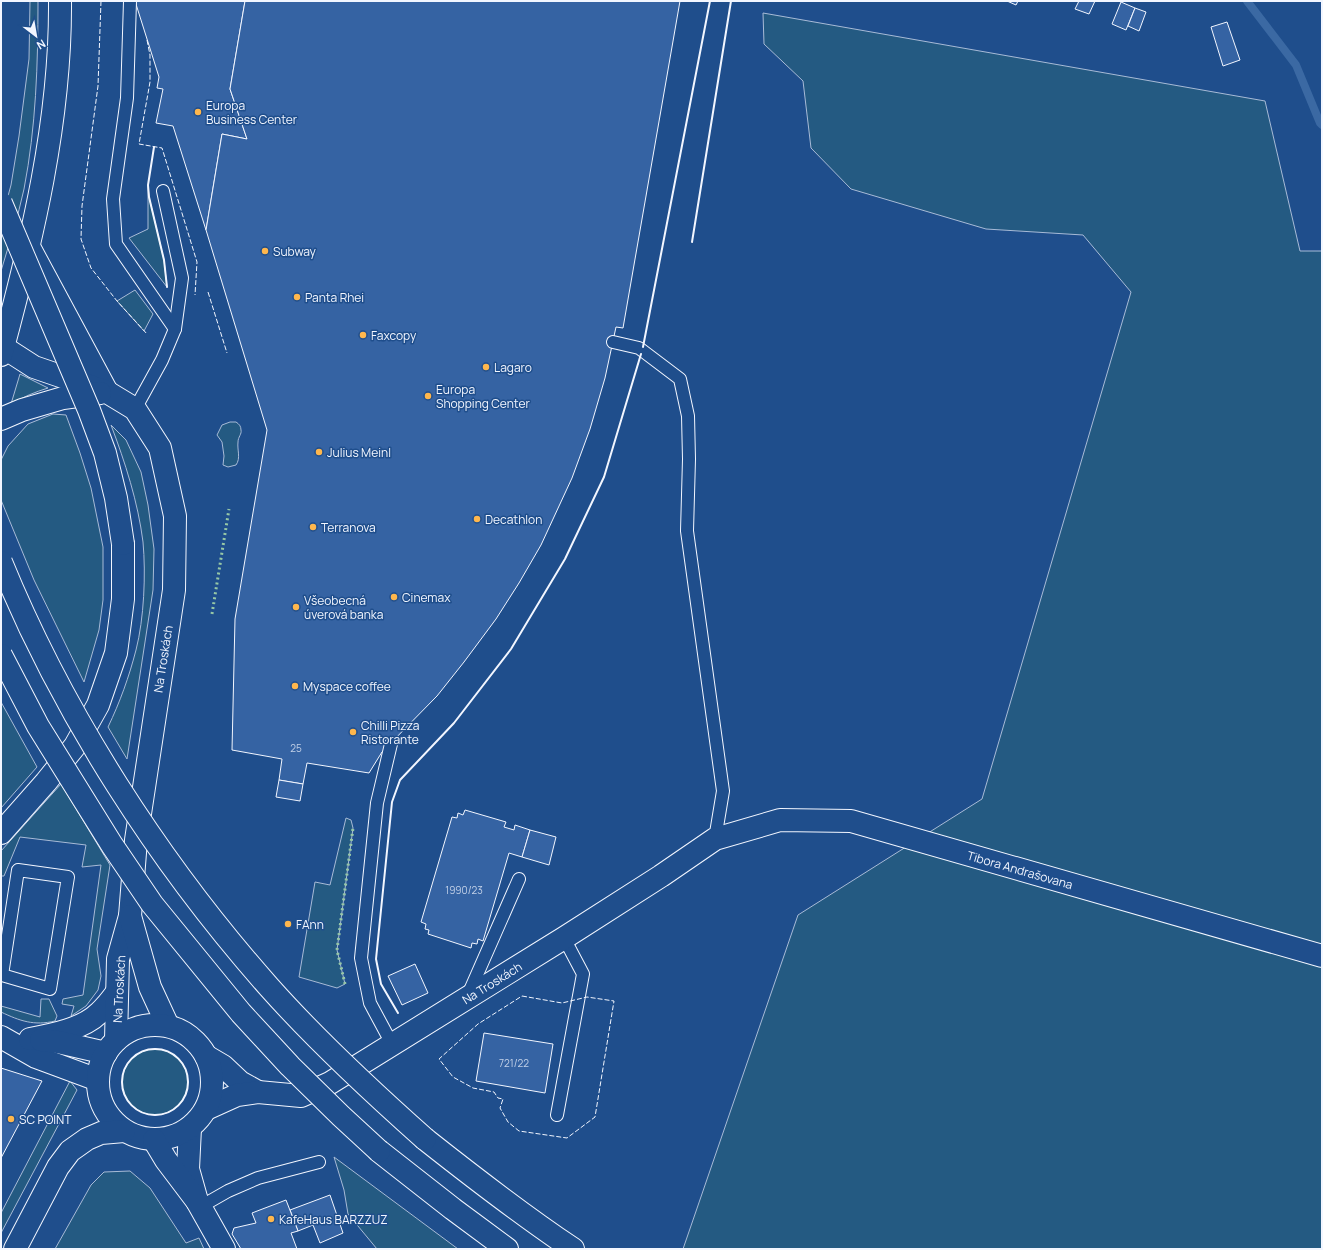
<svg xmlns="http://www.w3.org/2000/svg" width="1323" height="1250" font-family="Manrope,sans-serif">
<style>
.green{fill:#245a82;stroke:#a8bbd7}
.lines{fill:none;stroke-linecap:round;stroke-linejoin:round}
.stream{stroke:#3b69a3;stroke-width:8}
.building{fill:#3563a3;stroke:#f2f6ff}
.service-casing{stroke:#f2f6ff;stroke-width:14}
.minor-casing{stroke:#f2f6ff;stroke-width:24}
.tertiary-casing{stroke:#f2f6ff;stroke-width:24}
.secondary-casing{stroke:#f2f6ff;stroke-width:24}
.motorway-casing{stroke:#f2f6ff;stroke-width:24}
.service{stroke:#1f4e8c;stroke-width:12}
.minor{stroke:#1f4e8c;stroke-width:22}
.tertiary{stroke:#1f4e8c;stroke-width:22}
.secondary{stroke:#1f4e8c;stroke-width:22}
.motorway{stroke:#1f4e8c;stroke-width:22}
.motorway-bridge-casing{stroke:#f2f6ff;stroke-width:24;stroke-linecap:butt}
.motorway-bridge{stroke:#1f4e8c;stroke-width:22}
.hedge{stroke:#97c8a6;stroke-width:3;stroke-dasharray:2 3;stroke-linecap:butt}
.fence{stroke:#f2f6ff;stroke-width:1;stroke-dasharray:5 2;stroke-linecap:butt}
.wall{stroke:#f2f6ff;stroke-width:2}
.poi-dot{fill:#ffb74d;stroke:#1f4e8c;stroke-width:1.5}
.labels{text-anchor:middle;dominant-baseline:central;stroke-width:3;stroke-linejoin:round;paint-order:stroke}
.number-label{font-size:10px;fill:#c3d1e8}
.poi-label{font-size:12px;fill:#f2f6ff;stroke:#1f4e8c;text-anchor:start}
.street-label{font-size:12px;fill:#f2f6ff;stroke:#1f4e8c}
</style>
<rect width="100%" height="100%" fill="#1f4e8c"/>
<g class="green">
<path d="M30,1h8c0,63 -2,126 -14,188 -6,28 -15,55 -23,82v-49l10,-37 8,-49 10,-77z"/>
<polygon points="763,13 1265,101 1300,251 1322,251 1322,1249 683,1249 798,915 982,799 1131,292 1083,235 986,229 851,189 811,148 803,81 764,44"/>
<polygon points="148,185 149,197 164,260 167,287 129,238 148,229"/>
<polygon points="135,290 153,314 144,331 117,301"/>
<path d="M20,374l28,14c-13,4 -25,9 -37,16z"/>
<polygon points="53,414 66,415 80,453 91,488 103,547 103,600 99,630 84,682 34,580 1,500 1,460 8,446 28,424"/>
<path d="M230,422h6c3,2 5,4 5,8 1,4 -3,7 -3,12 -1,8 3,16 -2,23l-8,2 -5,-2 1,-9 -2,-14 -5,-7 5,-10z"/>
<path d="M111,425l15,15 15,32 7,33 6,44 -1,41 -26,169 -19,-32c12,-25 21,-50 28,-77 8,-31 10,-76 7,-108 -5,-40 -18,-80 -32,-117z"/>
<polygon points="1,702 37,767 1,808"/>
<polygon points="61,784 110,865 97,949 101,976 98,990 86,1006 71,1016 74,1006 62,1004 63,999 83,995 101,865 82,867 86,845 20,837 4,876 1,876 1,851"/>
<polygon points="346,818 351,820 353,828 337,950 345,984 337,988 299,977 315,882 330,885"/>
<path d="M41,999h8l8,17 -2,5c-21,5 -35,0 -54,-9v-6l39,11z"/>
<circle cx="155" cy="1082" r="33"/>
<polygon points="70,1081 77,1090 1,1233 1,1213"/>
<polygon points="334,1157 458,1249 377,1249 348,1214 344,1190"/>
<polygon points="130,1171 150,1188 186,1243 199,1238 204,1249 55,1249 91,1185 104,1172"/>
</g>
<g class="lines">
<polyline class="stream" points="1247,1 1296,65 1320,123 1322,125"/>
</g>
<g class="building">
<polygon points="135,1 245,1 230,89 247,139 222,134 206,230 173,126 156,123 163,89 157,88 159,77"/>
<polygon points="245,1 680,1 623,328 616,327 605,378 590,429 572,478 541,545 519,583 496,619 464,662 437,696 382,752 369,773 307,763 303,784 279,780 282,759 232,750 235,619 267,430 206,230 222,134 247,139 230,89"/>
<polygon points="1007,1 1018,1 1016,5"/>
<polygon points="1079,1 1095,1 1089,14 1075,9"/>
<polygon points="1121,2 1135,8 1126,30 1112,24"/>
<polygon points="1135,8 1146,12 1139,31 1128,26"/>
<polygon points="1227,22 1240,60 1223,66 1211,27"/>
<polygon points="279,780 303,784 300,801 276,797"/>
<polygon points="465,810 506,822 504,827 514,830 515,825 530,830 522,857 509,853 483,941 478,939 477,944 472,943 471,948 428,934 429,930 425,929 426,924 421,922 452,817 457,818 458,813 463,815"/>
<polygon points="530,830 556,837 549,865 522,857"/>
<polygon points="415,964 428,993 402,1005 388,976"/>
<polygon points="484,1033 553,1044 545,1093 476,1081"/>
<polygon points="1,1068 42,1081 1,1158"/>
<polygon points="330,1195 343,1233 320,1243 313,1225 298,1231 290,1210"/>
<polygon points="286,1200 298,1231 291,1233 297,1249 241,1249 232,1234 234,1228 256,1223 252,1213"/>
</g>
<g class="lines">
<defs>
<g id="service">
<polyline points="130,1 127,98 113,199 116,244 175,329"/>
<polyline points="613,342 639,348 680,379 688,416 689,459 687,531 723,791 715,839"/>
<polyline points="135,409 162,360 175,329 182,278 163,191"/>
<polyline points="391,744 377,803 361,958 370,1003 392,1044"/>
<polygon points="18,870 68,877 50,989 2,975"/>
<polyline points="468,995 519,879"/>
<polyline points="557,1115 583,974 564,938"/>
<polyline points="200,1207 228,1191 258,1178 319,1162"/>
</g>
<g id="minor">
<polyline points="1,1037 36,1057 98,1080"/>
<path d="M30,1039c22,-4 53,-10 69,-26 7,-6 13,-14 18,-21"/>
<polyline points="41,1040 58,1042 106,1053"/>
<polyline points="206,1056 223,1066 240,1082 258,1092"/>
<polyline points="206,1109 237,1095 258,1092 301,1096 330,1083 564,938 661,876 715,839 780,820 851,821 1322,956"/>
<polyline points="190,1128 188,1169 197,1201"/>
</g>
<g id="tertiary">
<polyline points="28,245 107,392"/>
<polyline points="3,347 34,367 107,392 135,409 160,448 175,516 174,590 136,840 130,916 118,959 116,1040"/>
<polyline points="1,419 22,410 63,398 100,393"/>
<polyline points="130,916 150,987 168,1026"/>
<circle cx="155" cy="1082" r="57"/>
<polyline points="154,1140 166,1160 197,1201 224,1249"/>
<polyline points="15,1249 58,1167 70,1151 87,1139 101,1133 124,1131"/>
</g>
<path id="secondary" d="M1,355c31,-115 60,-234 59,-354"/>
<g id="motorway">
<polyline points="1,833 46,782 75,746 98,705 116,653 123,599 123,544"/>
<path d="M425,1139c48,38 97,76 148,110"/>
<polyline points="379,1151 453,1209 507,1249"/>
</g>
</defs>
<use href="#service" class="service-casing"/>
<use href="#minor" class="minor-casing"/>
<use href="#tertiary" class="tertiary-casing"/>
<use href="#secondary" class="secondary-casing"/>
<use href="#motorway" class="motorway-casing"/>
<use href="#service" class="service"/>
<use href="#minor" class="minor"/>
<use href="#tertiary" class="tertiary"/>
<use href="#secondary" class="secondary"/>
<use href="#motorway" class="motorway"/>
<defs>
<g id="motorway-bridge">
<polyline points="1,203 89,410 105,453 116,498 123,544"/>
<path d="M1,562c62,152 159,302 268,425 48,54 102,104 156,152"/>
<polyline points="1,655 38,726 112,845 152,904 241,1013 290,1066 341,1116 379,1151"/>
</g>
</defs>
<use href="#motorway-bridge" class="motorway-bridge-casing"/>
<use href="#motorway-bridge" class="motorway-bridge"/>
<g class="hedge">
<polyline points="212,614 229,509"/>
<polyline points="345,984 337,950 353,828"/>
</g>
<g class="fence">
<polyline points="101,1 98,86 82,206 81,239 91,268 117,301 147,334"/>
<polyline points="147,40 150,55 150,82 139,144 162,148 197,262 195,295"/>
<polyline points="208,292 227,353"/>
<polygon points="522,996 562,1003 587,997 614,1001 595,1117 567,1138 519,1131 508,1122 500,1108 503,1099 498,1098 494,1092 473,1088 453,1077 439,1059 478,1024"/>
</g>
<g class="wall">
<polyline points="154,147 148,185 149,197 164,260 167,287"/>
<polyline points="692,242 731,1"/>
<polyline points="643,347 710,1"/>
<polyline points="398,1013 381,984 376,959 392,802 400,780 454,723 511,649 565,559 604,477 641,354"/>
<circle cx="155" cy="1082" r="33"/>
</g>
</g>
<g class="poi-dot">
<circle cx="198" cy="112" r="4"/>
<circle cx="265" cy="251" r="4"/>
<circle cx="297" cy="297" r="4"/>
<circle cx="363" cy="335" r="4"/>
<circle cx="486" cy="367" r="4"/>
<circle cx="428" cy="396" r="4"/>
<circle cx="319" cy="452" r="4"/>
<circle cx="477" cy="519" r="4"/>
<circle cx="313" cy="527" r="4"/>
<circle cx="394" cy="597" r="4"/>
<circle cx="296" cy="607" r="4"/>
<circle cx="295" cy="686" r="4"/>
<circle cx="353" cy="732" r="4"/>
<circle cx="288" cy="924" r="4"/>
<circle cx="11" cy="1119" r="4"/>
<circle cx="271" cy="1219" r="4"/>
</g>
<g class="labels">
<g class="number-label">
<text x="296" y="748">25</text>
<text x="464" y="890">1990/23</text>
<text x="514" y="1063">721/22</text>
</g>
<g class="poi-label">
<text x="206" y="105">Europa<tspan x="206" dy="14">Business Center</tspan></text>
<text x="273" y="251">Subway</text>
<text x="305" y="297">Panta Rhei</text>
<text x="371" y="335">Faxcopy</text>
<text x="494" y="367">Lagaro</text>
<text x="436" y="389">Europa<tspan x="436" dy="14">Shopping Center</tspan></text>
<text x="327" y="452">Julius Meinl</text>
<text x="485" y="519">Decathlon</text>
<text x="321" y="527">Terranova</text>
<text x="402" y="597">Cinemax</text>
<text x="304" y="600">Všeobecná<tspan x="304" dy="14">úverová banka</tspan></text>
<text x="303" y="686">Myspace coffee</text>
<text x="361" y="725">Chilli Pizza<tspan x="361" dy="14">Ristorante</tspan></text>
<text x="296" y="924">FAnn</text>
<text x="19" y="1119">SC POINT</text>
<text x="279" y="1219">KafeHaus BARZZUZ</text>
</g>
<g class="street-label">
<text transform="translate(163 659) rotate(-81)">Na Troskách</text>
<text transform="translate(1020 870) rotate(16)">Tibora Andrašovana</text>
<text transform="translate(492 983) rotate(-32)">Na Troskách</text>
<text transform="translate(119 989) rotate(-87)">Na Troskách</text>
</g>
</g>
<rect width="1323" height="1250" fill="none" stroke="#f2f6ff" stroke-width="4"/>
<g transform="translate(36 36) rotate(149)" stroke="#1f4e8c" stroke-width="3" paint-order="stroke">
<path d="M0-3L7 15L0 10L-7 15Z" fill="#f2f6ff"/>
<text y="-6" font-size="11" font-weight="bold" text-anchor="middle" fill="#f2f6ff">N</text>
</g>
</svg>
